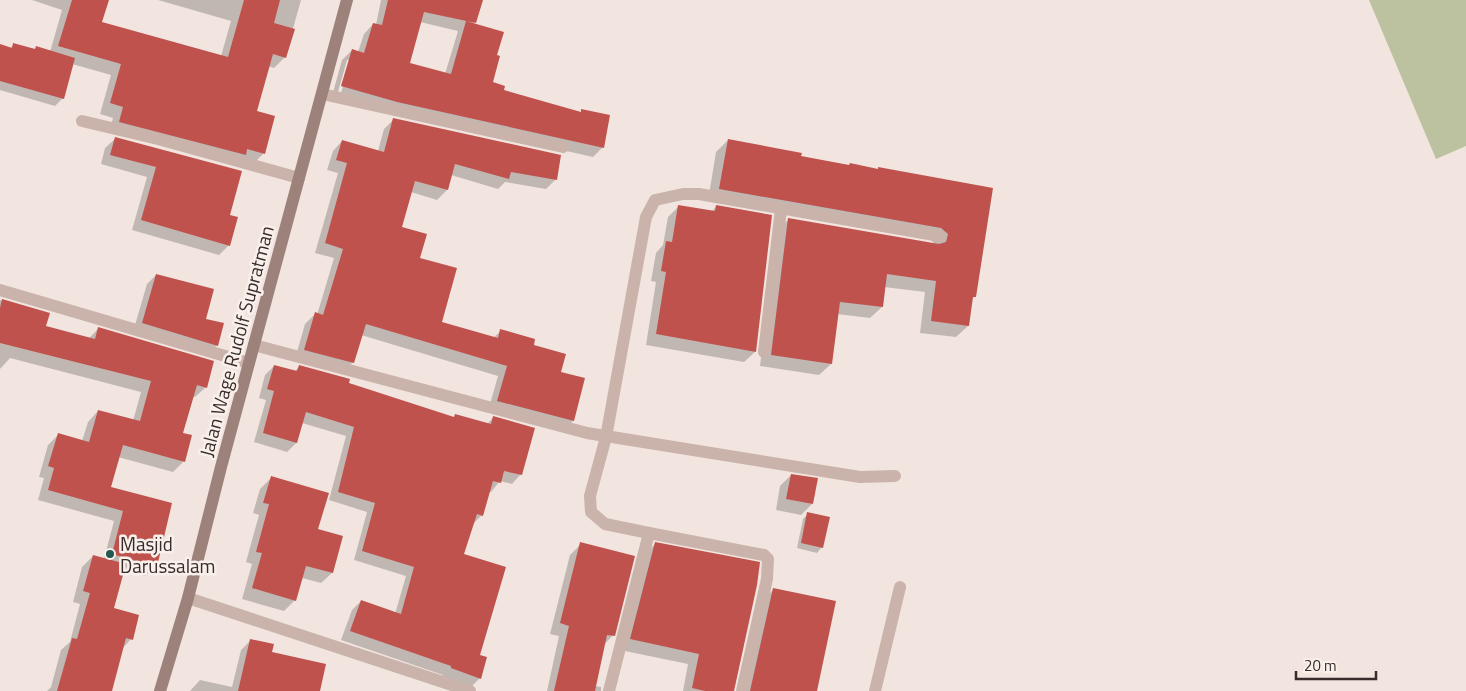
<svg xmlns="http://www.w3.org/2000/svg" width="1466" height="691" font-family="'Titillium Web',sans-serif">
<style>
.green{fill:#bcc19f}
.shadow{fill:#0003;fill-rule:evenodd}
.building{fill:#c0524e}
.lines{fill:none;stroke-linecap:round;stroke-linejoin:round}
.street{stroke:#cab3ab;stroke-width:12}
.secondary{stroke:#9d827c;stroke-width:12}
.poi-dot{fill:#215850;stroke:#f9f0eb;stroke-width:2}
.labels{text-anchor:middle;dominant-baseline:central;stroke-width:5;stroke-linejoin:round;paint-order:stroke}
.street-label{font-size:19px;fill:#382b2a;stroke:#f9f0eb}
.poi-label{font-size:19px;fill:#382b2a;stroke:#f9f0eb;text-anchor:start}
</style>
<rect width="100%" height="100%" fill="#f2e5df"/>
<polygon class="green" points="1369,0 1466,0 1466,146 1436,159"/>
<g class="shadow">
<polygon points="32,0 108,0 100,23 221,56 231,21 158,0 301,0 285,57 274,68 268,66 255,112 264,153 253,164 109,132 113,118 100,114 111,75 72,64 63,98 55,106 0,90 0,46 10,48 14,45 50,52 62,10"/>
<path d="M381,0h100l-8,25 23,31 -5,27 12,8 77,22 2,-2 21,36 -10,10 -206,-46 -55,-15 10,-36 10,-10 6,2 6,-18 9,-10 3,1zM420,22l38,9 -13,43 -36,-10zM347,60h3l-9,33 -3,-1z"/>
<polygon points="394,119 556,179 546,189 505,182 498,189 451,175 447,190 437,200 411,192 401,228 418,259 440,323 493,338 501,331 532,346 559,372 573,421 563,430 488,411 498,376 361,335 353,362 343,372 295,359 305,324 315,314 317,315 334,258 315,253 338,173 327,170 333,151 342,141 378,151 384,129"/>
<polygon points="115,139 228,216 229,245 219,255 132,230 147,177 101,164 105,148"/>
<polygon points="728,140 800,157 877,170 879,168 992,189 975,296 971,300 968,326 956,337 920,333 925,292 884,287 882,307 870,318 837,314 831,364 819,375 760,366 777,231 789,219 936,245 930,239 708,201 716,152"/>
<polygon points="679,206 711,212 716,207 755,352 744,362 646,345 656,282 651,281 656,253 663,245 668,217"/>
<polygon points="156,275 217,345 208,354 133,332 147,284"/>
<polygon points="0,300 48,314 45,327 88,339 98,329 206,387 195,397 192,397 182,434 184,461 173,472 118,457 110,488 155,566 145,576 123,570 112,609 131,639 122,649 111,691 47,691 51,687 61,650 70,642 80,604 73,602 82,567 93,556 104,559 114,521 38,500 44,478 39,477 48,445 58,435 82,441 88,422 98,411 133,421 141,392 10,358 0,369"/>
<polygon points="274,366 294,372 299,367 453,418 487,424 493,418 521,474 512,484 500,481 491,492 488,491 482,515 472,525 463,555 479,656 480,678 471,687 442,677 443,675 341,640 352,610 361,601 395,614 406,576 354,560 367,512 329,500 346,436 302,423 296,443 287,452 254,442 266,400 259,398 265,375"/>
<polygon points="791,475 812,504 801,515 776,510 780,486"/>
<polygon points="271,478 317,530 341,537 332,573 321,583 302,578 295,600 284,611 242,599 252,564 246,562 259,515 253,513 260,489"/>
<polygon points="808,514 822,547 817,553 797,548 803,519"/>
<polygon points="581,544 613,635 603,646 595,686 601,687 601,691 547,691 559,636 550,634 570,555"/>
<polygon points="655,544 733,691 683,691 688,664 620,650 645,555"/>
<polygon points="774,589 815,691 743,691 763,600"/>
<polygon points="251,640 271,652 319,691 190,691 200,680 232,687 241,650"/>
</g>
<g class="building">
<polygon points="72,0 109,0 102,22 228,57 244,0 280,0 274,23 295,29 286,58 273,54 257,111 275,116 265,154 247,149 246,155 119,122 123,107 110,103 121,64 58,46"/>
<polygon points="388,0 483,0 476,23 424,12 410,63 451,74 466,21 504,32 497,55 500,56 493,82 505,86 504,90 581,112 581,109 610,115 604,148 397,102 341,86 352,49 364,53 373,23 382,25"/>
<polygon points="13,43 35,49 36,46 75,58 64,99 0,81 0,44 12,48"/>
<polygon points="393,118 561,155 557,180 511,172 509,179 455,164 448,190 415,181 402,227 427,234 420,258 457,268 442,322 498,338 500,329 535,339 534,345 566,354 561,372 585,378 574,421 497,401 507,366 366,324 354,363 304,350 315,312 323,315 343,249 325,243 347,163 336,160 342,140 384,152"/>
<polygon points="115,137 242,171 230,215 238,217 230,246 141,220 156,167 110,155"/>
<polygon points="728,139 802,153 801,156 849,165 850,163 878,169 878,167 993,188 976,297 973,297 969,326 931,321 936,281 887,274 883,307 840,302 832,364 771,355 788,218 939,244 946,242 948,234 941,228 719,189"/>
<polygon points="678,205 715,211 716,205 772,215 756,352 656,334 666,272 661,271 666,241 672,242"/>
<polygon points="156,274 214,289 206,319 224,323 218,346 142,323"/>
<polygon points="2,299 50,313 46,326 95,339 98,327 214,361 207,388 197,385 183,433 192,435 185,462 123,445 111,487 172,503 157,567 112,554 123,511 48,490 54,468 48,466 58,433 89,442 98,410 140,421 151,381 0,343 0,308"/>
<polygon points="274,365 297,371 299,365 350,379 349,383 454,417 455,414 491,424 493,416 535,428 522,475 504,471 501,483 493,481 483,516 477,514 464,554 506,567 480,655 487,657 481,679 451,668 451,666 350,631 361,600 401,614 414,567 362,551 375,503 338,492 354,427 306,412 297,443 263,433 274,391 267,389"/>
<polygon points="791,474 818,478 813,504 786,499"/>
<polygon points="271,476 329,493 318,529 343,536 333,573 306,566 296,601 252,588 262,553 256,552 269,504 263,503"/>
<polygon points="807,512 830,517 823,548 801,543"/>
<polygon points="580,542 635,556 615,636 607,635 595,691 554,691 569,626 560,623"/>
<polygon points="655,542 760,562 757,585 734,691 705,691 692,688 699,654 630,639"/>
<polygon points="93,555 126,564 114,608 139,615 133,640 126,638 112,691 57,691 72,638 77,639 90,593 83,591"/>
<polygon points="773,588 836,601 817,691 750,691"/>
<polygon points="250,639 274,644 272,652 326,664 320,691 238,691"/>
</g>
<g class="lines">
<g class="street">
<polyline points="322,94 563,147"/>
<polyline points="82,121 158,139 299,178"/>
<polyline points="0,290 249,363"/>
<polyline points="254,345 587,433 860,477 895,476"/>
<polyline points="764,352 781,209"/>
<polyline points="649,533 764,555 768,559 767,579 742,691"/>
<polyline points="188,598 470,691"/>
<polyline points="609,691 649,533 605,524 591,512 590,496 606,437 646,217 655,200 683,194 699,194 940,236"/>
<polyline points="875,691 900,587"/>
</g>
<polyline class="secondary" points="160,691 188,598 221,467 347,0"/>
</g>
<circle class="poi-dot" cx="110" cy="554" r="5"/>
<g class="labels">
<g class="street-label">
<text transform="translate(236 341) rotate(-75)">Jalan Wage Rudolf Supratman</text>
</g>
<g class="poi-label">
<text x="120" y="543">Masjid<tspan x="120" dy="22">Darussalam</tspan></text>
</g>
</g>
<path d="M1296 671v8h80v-8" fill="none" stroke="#382b2a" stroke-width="2.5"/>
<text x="1304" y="671" font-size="15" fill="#382b2a" stroke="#f9f0eb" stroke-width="4" paint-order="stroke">20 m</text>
</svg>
